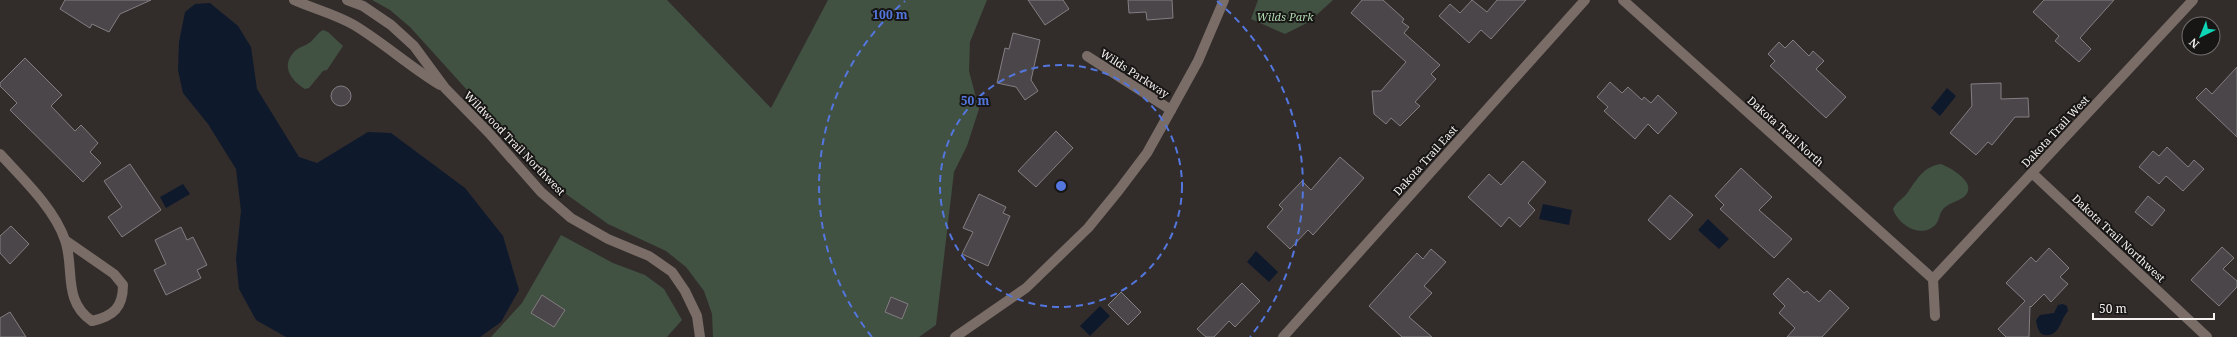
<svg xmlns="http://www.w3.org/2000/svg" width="2237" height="337" font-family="'Noto Serif',serif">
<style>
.green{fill:#415142}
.water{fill:#0f192c}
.building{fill:#4a4649;stroke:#837e82}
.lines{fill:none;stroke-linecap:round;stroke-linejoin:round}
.street{stroke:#7a6d67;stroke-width:10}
.ring{fill:none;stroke:#5377de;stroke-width:2;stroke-dasharray:7 5}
.labels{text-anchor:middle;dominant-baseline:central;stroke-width:4;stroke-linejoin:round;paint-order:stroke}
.park-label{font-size:11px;font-style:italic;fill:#b0dbb2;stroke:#181615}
.street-label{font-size:11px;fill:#f6f2f1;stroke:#181615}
.centre{fill:#5377de;stroke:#181615;stroke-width:2}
.ring-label{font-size:12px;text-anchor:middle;font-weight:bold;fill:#5377de;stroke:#181615;stroke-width:4;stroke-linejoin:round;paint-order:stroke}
</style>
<rect width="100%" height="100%" fill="#322d2b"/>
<g class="green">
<polygon points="372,0 667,0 771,108 828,0 987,0 970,42 969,71 979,109 967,146 954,172 936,325 919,337 713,337 712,314 704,291 686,267 666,251 608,224 552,184 410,27 390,10"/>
<polygon points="1258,0 1333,0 1309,22 1285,34 1251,19"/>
<path d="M323,30l5,2 15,14 -16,24 -4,1 -14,17 -4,1c-14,-9 -25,-23 -10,-38 4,-4 10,-5 14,-8 5,-3 8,-10 14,-13z"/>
<path d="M1941,164c10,4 37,19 24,32 -6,5 -14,6 -21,12 -5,5 -4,11 -8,16 -14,16 -38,1 -43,-15 4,-8 10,-10 15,-17 9,-13 16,-26 33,-28z"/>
<polygon points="561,235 613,263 645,275 664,289 682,320 667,337 491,337 522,303"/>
</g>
<g class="water">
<polygon points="210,3 238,26 251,47 257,89 299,157 317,163 368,132 391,133 465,188 503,236 519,290 501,322 480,337 286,337 256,320 239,289 236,259 241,211 236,169 208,124 183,93 178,70 179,42 185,12 195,4"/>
<polygon points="1947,88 1956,96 1940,116 1931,108"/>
<polygon points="183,184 190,194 166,208 160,197"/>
<polygon points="1543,204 1572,210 1569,225 1539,219"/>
<polygon points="1708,219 1729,239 1719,249 1698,230"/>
<polygon points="1256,251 1278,272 1269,282 1247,262"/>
<path d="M2063,304l4,2 1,5c-8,9 -8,26 -24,24 -6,-2 -7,-9 -8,-15l4,-5 14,-2 4,-8z"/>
<polygon points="1100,306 1110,316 1090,336 1080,326"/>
</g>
<g class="building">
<polygon points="65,0 151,0 120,14 109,32 92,24 90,28 60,9"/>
<polygon points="1028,0 1063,0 1069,9 1045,25"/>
<polygon points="1128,0 1172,0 1173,18 1147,20 1146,12 1129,13"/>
<polygon points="1362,0 1383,0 1404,19 1402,22 1409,27 1404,33 1440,65 1431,74 1436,79 1415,102 1420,106 1400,126 1391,118 1386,124 1374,114 1372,91 1381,91 1406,62 1351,13"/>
<polygon points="1472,0 1487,12 1497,0 1526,0 1491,39 1481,30 1469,43 1439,16 1450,4 1460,13"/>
<polygon points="2044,0 2114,0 2080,38 2091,49 2079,62 2055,41 2059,36 2033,12"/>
<polygon points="1013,33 1040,40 1031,80 1038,91 1025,100 1016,87 997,83 1005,48 1009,49"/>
<polygon points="1793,40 1809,56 1813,51 1824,61 1816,69 1846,97 1826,118 1770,66 1775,61 1768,54 1779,42 1785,48"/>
<polygon points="25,58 62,95 51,106 75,131 81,125 98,143 90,152 101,163 83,182 10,110 17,103 0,86 0,83"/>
<polygon points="2237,67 2237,137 2196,98 2206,88 2212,94"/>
<polygon points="1610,82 1622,93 1628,87 1642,100 1644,97 1651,103 1658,95 1677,113 1658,134 1648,124 1635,139 1604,111 1608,107 1597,97"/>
<polygon points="2001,83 2001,99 2028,98 2029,117 2015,117 1992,145 1988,142 1976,155 1950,133 1972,106 1971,84"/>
<circle cx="341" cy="96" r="10"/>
<polygon points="1056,131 1073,148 1036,187 1018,171"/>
<polygon points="2167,147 2188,167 2194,160 2204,169 2183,191 2166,176 2159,184 2139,167 2153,151 2159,156"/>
<polygon points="1340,157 1364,178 1313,235 1308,230 1290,249 1267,227 1283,209 1279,205 1302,181 1311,190"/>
<polygon points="1523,161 1546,182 1528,203 1535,210 1520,227 1509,217 1501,227 1468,197 1489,174 1501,185"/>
<polygon points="130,164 161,210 122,237 108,217 122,207 104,181"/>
<polygon points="1741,168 1772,197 1759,210 1792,239 1774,258 1720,209 1724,205 1715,196"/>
<polygon points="979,194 1006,207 1003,213 1010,216 988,266 962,254 973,232 963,228"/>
<polygon points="1670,195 1693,215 1670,240 1648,220"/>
<polygon points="2148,196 2165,210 2152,226 2135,212"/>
<polygon points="11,226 29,244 10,264 0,253 0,236"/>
<polygon points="181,227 187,240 193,237 207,265 197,270 201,278 166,295 154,270 166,264 155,240"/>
<polygon points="2222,247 2234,258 2223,269 2237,281 2237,287 2219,306 2191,280"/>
<polygon points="2049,248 2069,268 2060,277 2068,284 2051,302 2044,294 2031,307 2030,306 2029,337 2006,337 1998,329 2025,301 2006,283 2031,257 2036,262"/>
<polygon points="1431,249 1446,262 1424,286 1432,293 1409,317 1432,337 1402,337 1369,306 1417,253 1423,259"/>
<polygon points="1788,278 1804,293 1807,291 1819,302 1830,290 1849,308 1822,337 1787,337 1795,328 1779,313 1785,306 1773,294"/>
<polygon points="1242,283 1260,301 1235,327 1229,321 1214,337 1206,337 1197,329"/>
<polygon points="1121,292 1141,312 1128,325 1108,305"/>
<polygon points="542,295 565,310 554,327 531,313"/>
<polygon points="891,297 908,304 902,319 885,312"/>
<polygon points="10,312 26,337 0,337 0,318"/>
</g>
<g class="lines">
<g class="street">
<path d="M294,0c20,9 41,14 60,25 30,18 56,42 86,60"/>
<polyline points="347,0 363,6 391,25 414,46 445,88 489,133 541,192 571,218 608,239 649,256 672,272 685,291 697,316 700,337"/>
<polyline points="1623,0 1933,279"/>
<polyline points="1087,56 1171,110"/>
<path d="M0,154c22,24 54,54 65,86 10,28 -3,61 27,81 22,-5 31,-14 31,-36l-9,-11 -49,-34"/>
<polyline points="2032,173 2207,337"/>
<polyline points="1933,279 2193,0"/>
<polyline points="1933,279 1935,316"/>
<polyline points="955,337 1026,288 1088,228 1119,190 1147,153 1171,110 1198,61 1224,0"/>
<polyline points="1283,337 1585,0"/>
</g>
</g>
<g class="ring">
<circle cx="1061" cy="186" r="121"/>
<path d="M872 337A242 242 0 0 1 905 1M1217 1A242 242 0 0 1 1250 337"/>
</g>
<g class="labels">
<g class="park-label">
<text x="1285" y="16">Wilds Park</text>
</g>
<g class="street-label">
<text transform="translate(1135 73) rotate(33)">Wilds Parkway</text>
<text transform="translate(1786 131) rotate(42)">Dakota Trail North</text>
<text transform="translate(2055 131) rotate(-47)">Dakota Trail West</text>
<text transform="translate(515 143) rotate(46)">Wildwood Trail Northwest</text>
<text transform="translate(1425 160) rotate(-48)">Dakota Trail East</text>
<text transform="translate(2119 238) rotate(43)">Dakota Trail Northwest</text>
</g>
</g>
<circle cx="1061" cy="186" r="6" class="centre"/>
<g class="ring-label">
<text x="890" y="19">100 m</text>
<text x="975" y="105">50 m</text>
</g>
<g transform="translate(2201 36) rotate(223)"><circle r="19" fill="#181615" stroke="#716e6d"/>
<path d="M0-3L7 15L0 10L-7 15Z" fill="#0ed5b5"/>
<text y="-6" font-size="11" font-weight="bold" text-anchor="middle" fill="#f6f2f1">N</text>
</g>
<path d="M2093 313v6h121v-6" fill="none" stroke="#f6f2f1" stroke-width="2"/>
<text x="2099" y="313" font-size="12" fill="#f6f2f1" stroke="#181615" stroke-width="3" paint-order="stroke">50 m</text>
</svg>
